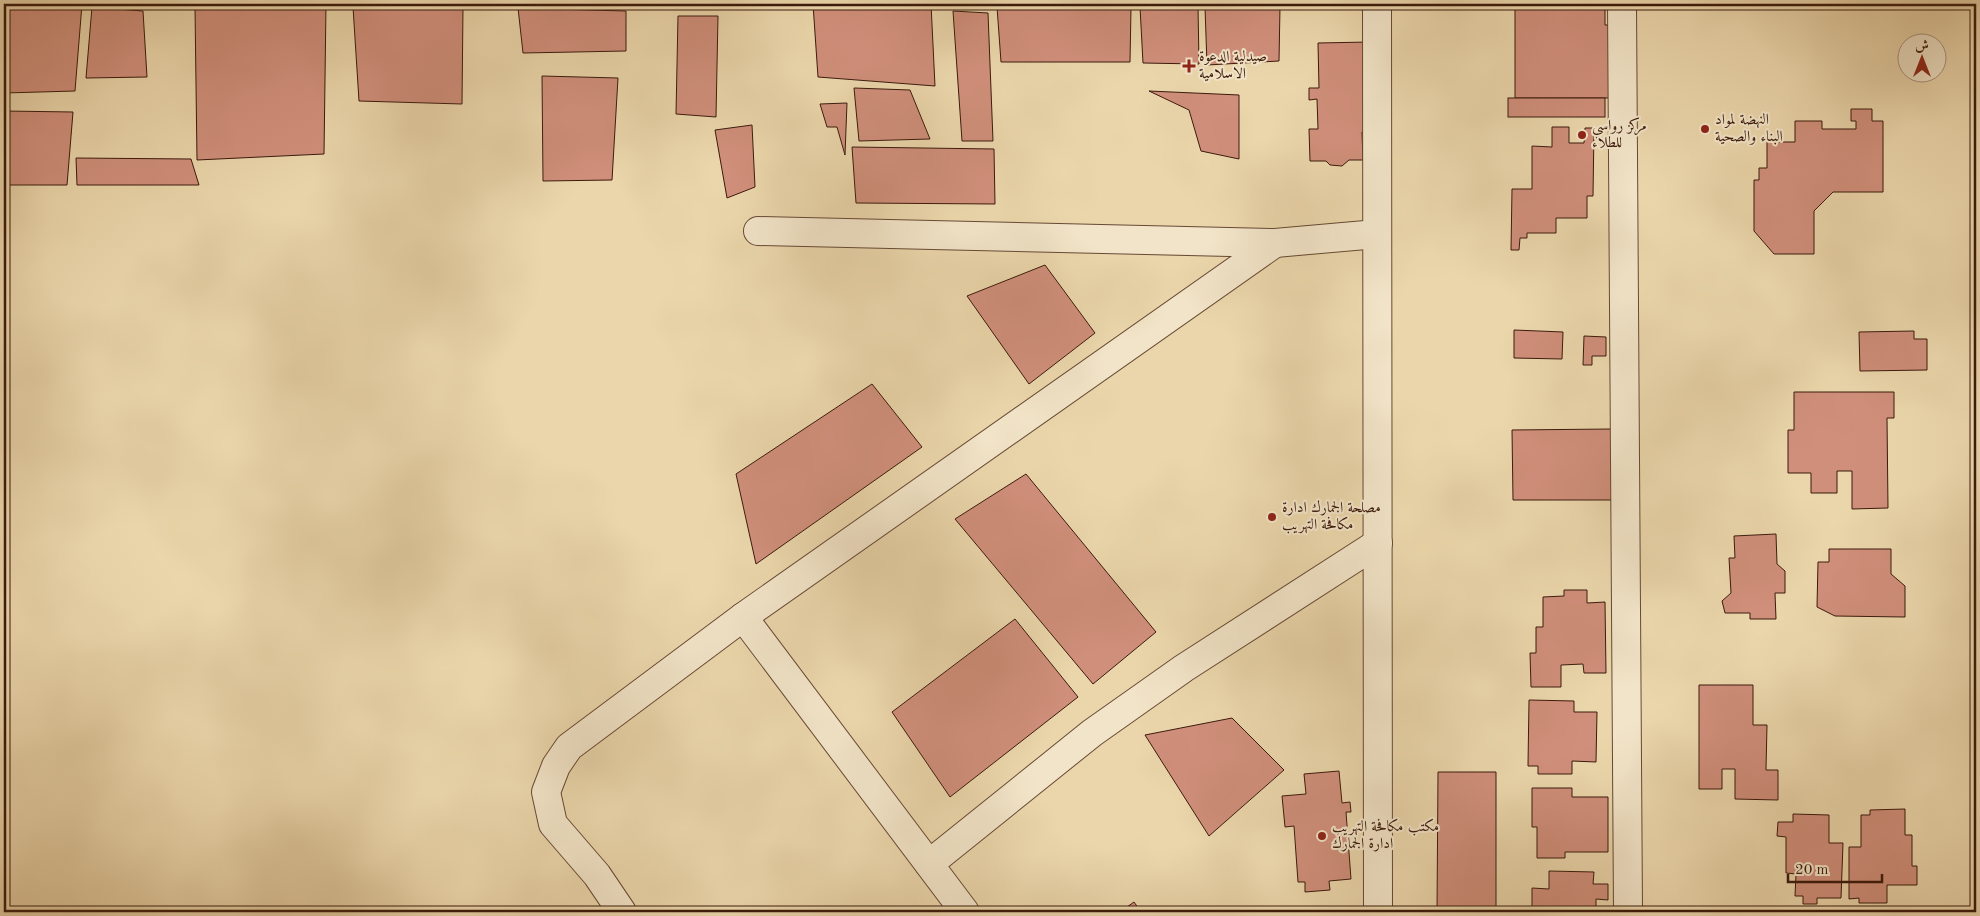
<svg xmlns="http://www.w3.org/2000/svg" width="1980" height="916" font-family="'Old Standard TT',Amiri,serif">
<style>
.building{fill:#d08f7b;stroke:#3b1a0c}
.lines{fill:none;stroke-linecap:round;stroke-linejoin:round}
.minor-casing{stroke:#674934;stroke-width:30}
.minor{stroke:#f2e4c8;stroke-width:28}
.poi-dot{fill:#8f2418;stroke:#f2e4c8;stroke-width:2}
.labels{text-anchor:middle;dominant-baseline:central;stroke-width:4;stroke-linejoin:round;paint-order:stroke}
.poi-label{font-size:15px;fill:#3b1a0c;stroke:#f2e4c8;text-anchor:start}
</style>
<rect width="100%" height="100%" fill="#ebd6ab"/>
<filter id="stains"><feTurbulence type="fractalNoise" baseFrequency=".004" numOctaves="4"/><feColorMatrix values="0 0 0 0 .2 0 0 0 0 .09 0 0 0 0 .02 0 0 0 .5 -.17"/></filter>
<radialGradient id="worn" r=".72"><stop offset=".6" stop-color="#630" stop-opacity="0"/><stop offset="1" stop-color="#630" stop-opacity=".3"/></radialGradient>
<g class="building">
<polygon points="4,4 82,4 75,91 4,93"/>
<polygon points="326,4 324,154 197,160 195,8"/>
<polygon points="813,4 931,4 935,86 818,77"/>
<polygon points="1198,6 1199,64 1143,63 1140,7"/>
<polygon points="92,7 143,11 147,77 86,78"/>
<polygon points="353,7 463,7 462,104 359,101"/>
<polygon points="997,7 1131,7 1130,62 1001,62"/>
<polygon points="1205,7 1280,7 1279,61 1207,65"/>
<polygon points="518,8 626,11 626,51 523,53"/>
<polygon points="1515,8 1605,8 1605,25 1614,25 1614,98 1515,98"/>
<polygon points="953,11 988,13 993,141 962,141"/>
<polygon points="678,16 718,16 716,117 676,114"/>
<polygon points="1369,42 1370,132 1362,132 1363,160 1349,160 1342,166 1330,165 1326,161 1310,161 1309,129 1318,129 1317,99 1309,100 1309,88 1319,88 1318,43"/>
<polygon points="542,76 618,78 612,180 543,181"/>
<polygon points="854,88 910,90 930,139 859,141"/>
<polygon points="1149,91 1239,95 1239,159 1201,151 1189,110"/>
<rect x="1508" y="98" width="97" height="19"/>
<polygon points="847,103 845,155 837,127 827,127 820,104"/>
<polygon points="1851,109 1872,109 1872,121 1883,121 1883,192 1833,192 1814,211 1814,254 1774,254 1754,231 1754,180 1759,180 1759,168 1767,168 1767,142 1795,142 1795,121 1822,121 1822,129 1856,129 1856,121 1851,121"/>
<polygon points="4,111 73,112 67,185 4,185"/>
<polygon points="752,125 755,187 727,198 715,130"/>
<polygon points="1552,127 1569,127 1569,143 1584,143 1585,128 1594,128 1593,196 1587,196 1587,218 1556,218 1556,233 1527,233 1527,238 1520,238 1519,250 1511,250 1512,189 1532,189 1532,146 1552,147"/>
<polygon points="852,147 994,149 995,204 856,203"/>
<polygon points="76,158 191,159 199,185 77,185"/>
<polygon points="1045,265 1095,333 1029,384 967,296"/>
<polygon points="1514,330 1563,332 1562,359 1514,358"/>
<polygon points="1914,331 1914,339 1927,339 1927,370 1860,371 1859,332"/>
<polygon points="1584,336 1606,337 1606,356 1592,356 1592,365 1583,365"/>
<polygon points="872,384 922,447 756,564 736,474"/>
<polygon points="1794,392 1894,392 1894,418 1887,418 1888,508 1852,509 1852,471 1837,471 1837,493 1811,493 1811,473 1788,473 1788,430 1794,430"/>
<polygon points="1612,429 1612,500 1513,500 1512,430"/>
<polygon points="1026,474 1156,632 1093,684 955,519"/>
<polygon points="1776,534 1777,564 1785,571 1785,593 1775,593 1776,619 1750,619 1750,613 1725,613 1722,601 1731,593 1729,558 1735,558 1734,536"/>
<polygon points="1829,549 1891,549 1891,574 1905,586 1905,617 1835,616 1817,607 1818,562 1829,562"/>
<polygon points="1564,590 1587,590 1587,603 1605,602 1606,673 1584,673 1583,664 1561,665 1561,687 1531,687 1530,653 1536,653 1536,627 1543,627 1543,597 1564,596"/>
<polygon points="1015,619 1078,697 950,797 892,712"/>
<polygon points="1699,685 1753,685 1753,725 1767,725 1766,770 1778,770 1778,800 1735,799 1735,769 1722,769 1722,789 1699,789"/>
<polygon points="1529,700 1574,701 1574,712 1597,712 1596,762 1572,761 1572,774 1538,774 1538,766 1528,766"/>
<polygon points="1232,718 1284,770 1209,836 1145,735"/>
<polygon points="1339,771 1342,803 1350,802 1351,812 1346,812 1351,879 1329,881 1330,890 1305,892 1305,882 1298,882 1294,826 1285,827 1282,796 1306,794 1304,774"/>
<polygon points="1438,772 1496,772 1496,912 1437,912"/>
<polygon points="1532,788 1572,788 1572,797 1608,797 1608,852 1565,852 1565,858 1537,858 1537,827 1532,827"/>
<polygon points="1905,809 1905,835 1912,835 1912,866 1917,866 1917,885 1887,885 1887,903 1859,903 1859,898 1849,899 1849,847 1861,847 1861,815 1870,815 1870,810"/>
<polygon points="1793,814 1829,815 1829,843 1843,843 1841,898 1817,898 1817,904 1803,904 1803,896 1795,896 1796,874 1786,873 1786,837 1777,836 1778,822 1793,822"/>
<polygon points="1549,871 1594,872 1593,884 1608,884 1608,900 1596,899 1596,912 1532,912 1532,888 1549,889"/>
<polygon points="1134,902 1141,912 1120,912"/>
</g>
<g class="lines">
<defs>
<g id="minor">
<polyline points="1377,4 1378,912"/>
<polyline points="1622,4 1628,912"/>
<polyline points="758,231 1275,243 1377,234"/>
<polyline points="743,617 965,912"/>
<polyline points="929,864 1092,733 1184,668 1378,543"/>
<polyline points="622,912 597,875 553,824 546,792 556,766 569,747 743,617 1275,243"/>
</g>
</defs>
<use href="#minor" class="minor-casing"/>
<use href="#minor" class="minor"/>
</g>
<g class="poi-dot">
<path d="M1186.5 58.5h5v5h5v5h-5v5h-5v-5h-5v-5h5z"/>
<circle cx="1705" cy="129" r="5"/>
<circle cx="1582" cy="135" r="5"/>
<circle cx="1272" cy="517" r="5"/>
<circle cx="1322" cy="836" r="5"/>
</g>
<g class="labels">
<g class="poi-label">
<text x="1199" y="57">صيدلية الدعوة<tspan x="1199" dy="17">الاسلامية</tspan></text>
<text x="1715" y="120">النهضة لمواد<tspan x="1715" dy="17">البناء والصحية</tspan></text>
<text x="1592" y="126">مركز رواسي<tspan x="1592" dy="17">للطلاء</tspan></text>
<text x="1282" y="508">مصلحة الجمارك ادارة<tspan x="1282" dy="17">مكافحة التهريب</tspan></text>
<text x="1332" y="827">مكتب مكافحة التهريب<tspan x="1332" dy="17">ادارة الجمارك</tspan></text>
</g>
</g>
<rect width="1980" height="916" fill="none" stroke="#ebd6ab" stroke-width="20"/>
<rect x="5" y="5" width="1970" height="906" fill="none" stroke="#3b1a0c" stroke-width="2.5"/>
<rect x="10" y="10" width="1960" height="896" fill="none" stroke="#3b1a0c"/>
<g transform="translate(1922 58)"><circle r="24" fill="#f2e4c8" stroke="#a9937d"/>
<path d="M0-4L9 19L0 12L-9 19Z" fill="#8f2418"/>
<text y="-8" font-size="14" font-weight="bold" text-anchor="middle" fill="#3b1a0c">ش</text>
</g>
<path d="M1788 874v8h94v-8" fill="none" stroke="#3b1a0c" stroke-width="2.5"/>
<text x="1795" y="874" font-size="15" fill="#3b1a0c" stroke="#f2e4c8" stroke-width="4" paint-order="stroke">20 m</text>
<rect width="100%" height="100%" filter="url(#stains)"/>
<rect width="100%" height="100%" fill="url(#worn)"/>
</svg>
